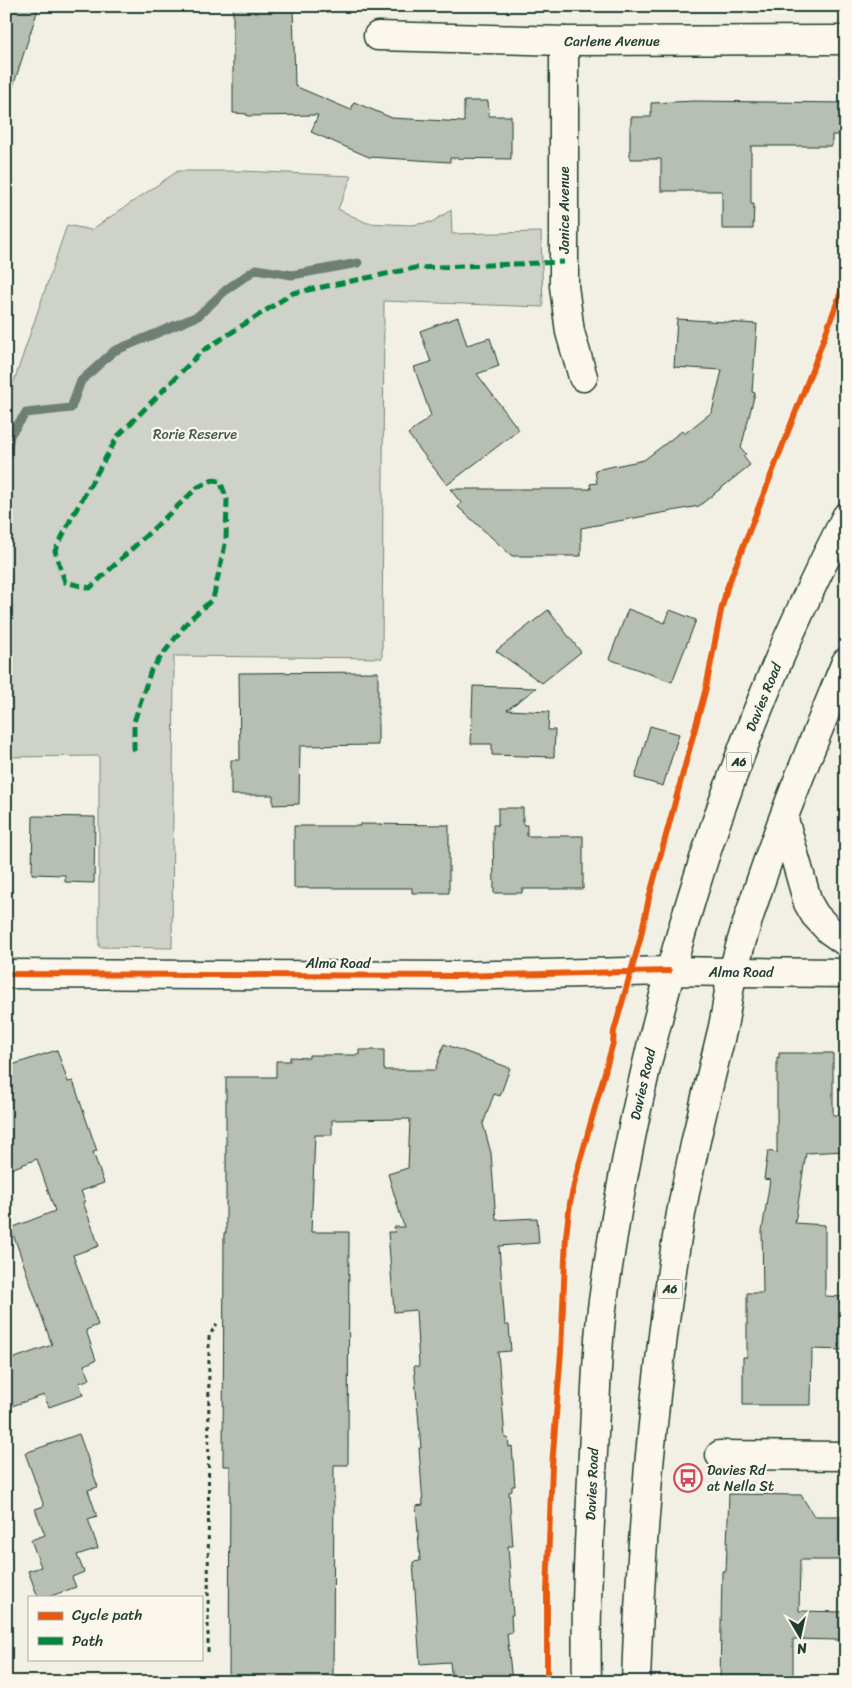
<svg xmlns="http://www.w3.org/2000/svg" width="852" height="1688" font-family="Sriracha,sans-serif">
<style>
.green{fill:#cfd2c8;stroke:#77887e}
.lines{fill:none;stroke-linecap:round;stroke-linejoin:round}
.stream{stroke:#6e7f75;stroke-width:9}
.building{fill:#b7beb3;stroke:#1f3d34}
.minor-casing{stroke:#1f3d34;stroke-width:31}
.major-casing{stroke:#1f3d34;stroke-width:31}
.highway-casing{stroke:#1f3d34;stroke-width:31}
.path{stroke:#1f3d34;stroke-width:3;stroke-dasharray:4 4;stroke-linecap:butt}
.minor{stroke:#fbf7ec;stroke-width:28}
.major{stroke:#fbf7ec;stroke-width:28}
.highway{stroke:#fbf7ec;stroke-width:28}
.quiet{stroke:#00873e;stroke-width:5;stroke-dasharray:10 5;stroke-linecap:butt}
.cycleway-casing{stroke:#fbf7ec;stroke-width:9}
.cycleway{stroke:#e8590c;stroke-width:6}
.labels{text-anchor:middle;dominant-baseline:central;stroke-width:4.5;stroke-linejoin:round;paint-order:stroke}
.shield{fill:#fbf7ec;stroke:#61756b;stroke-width:1}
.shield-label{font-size:12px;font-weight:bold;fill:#1f3d34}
.street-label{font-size:14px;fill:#1f3d34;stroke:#fbf7ec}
.park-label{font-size:14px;fill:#425b52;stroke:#fbf7ec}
.poi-label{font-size:14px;fill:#1f3d34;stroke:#fbf7ec;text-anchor:start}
</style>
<rect width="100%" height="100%" fill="#f2f0e5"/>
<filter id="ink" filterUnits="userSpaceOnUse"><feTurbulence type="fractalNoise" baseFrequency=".02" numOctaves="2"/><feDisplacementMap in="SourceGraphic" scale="10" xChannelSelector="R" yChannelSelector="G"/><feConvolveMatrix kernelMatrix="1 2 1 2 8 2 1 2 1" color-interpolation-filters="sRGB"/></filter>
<g filter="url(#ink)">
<polygon class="green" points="178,171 242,171 352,176 338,209 367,223 411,225 432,222 451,210 452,234 541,232 543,307 384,301 382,658 174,656 172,948 99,947 99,756 6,757 6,405 67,225 91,230"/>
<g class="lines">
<polyline class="stream" points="6,457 10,435 26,413 71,408 81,381 114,351 198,316 227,289 256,269 292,275 358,263"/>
</g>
<g class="building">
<polygon points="6,6 39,6 11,93 6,92"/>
<polygon points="233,6 293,6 295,86 351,110 354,102 392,118 464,122 464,101 488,101 489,116 511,116 511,159 450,158 450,162 369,157 311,132 318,115 247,116 247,114 233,113"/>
<polygon points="695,101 846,103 846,135 832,135 832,146 751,146 751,204 754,204 753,229 722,229 722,191 661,191 661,159 630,159 630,125 631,125 631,117 651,117 651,103"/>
<polygon points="458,317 467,345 490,338 499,366 477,374 519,430 447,485 408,434 431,416 414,367 431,362 420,331"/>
<polygon points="677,319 757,324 752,392 755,393 741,448 746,454 743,456 750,465 699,506 581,528 581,556 512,556 458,507 461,503 450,489 591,489 590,484 597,483 595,470 644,460 682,431 684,434 712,412 722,370 674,367"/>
<polygon points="628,609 665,623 670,610 696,620 672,682 609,659"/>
<polygon points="548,610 581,652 542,683 496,651"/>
<polygon points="378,672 378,745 300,746 299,804 273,805 273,795 231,795 231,760 240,760 239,673"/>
<polygon points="473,686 536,688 507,710 549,712 548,730 555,730 554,757 492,755 492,744 471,744"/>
<polygon points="650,726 679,734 663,786 635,778"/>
<polygon points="498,808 523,808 523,825 527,825 527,836 583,836 583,889 522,889 522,893 494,893 493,825 498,825"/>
<polygon points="33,816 95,817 94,883 65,882 65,875 32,874"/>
<polygon points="360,824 449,825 449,893 412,893 412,888 294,888 294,826 360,826"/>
<polygon points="444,1044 510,1068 500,1096 494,1094 483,1124 491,1153 496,1220 537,1218 539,1243 499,1246 505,1325 509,1325 511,1351 498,1352 505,1438 508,1438 509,1447 512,1446 515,1486 512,1486 512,1491 509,1492 513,1546 508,1546 513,1615 511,1615 512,1633 507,1633 512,1682 452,1682 450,1662 420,1664 413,1562 420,1561 416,1506 423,1505 419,1448 421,1448 414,1366 419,1366 416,1310 394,1312 388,1232 395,1232 394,1227 404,1227 388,1174 408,1168 410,1119 332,1120 332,1135 315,1135 311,1232 349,1232 348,1465 334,1465 333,1682 229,1682 230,1466 223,1466 224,1233 226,1233 226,1077 276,1077 276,1061 290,1061 290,1057 309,1058 309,1055 359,1055 359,1050 384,1050 384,1070 435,1070"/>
<polygon points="57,1050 68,1082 73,1081 97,1151 93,1152 104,1183 81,1191 85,1201 83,1202 99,1246 73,1255 98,1325 86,1330 96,1360 84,1365 90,1379 79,1383 83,1395 49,1407 44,1395 6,1408 6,1361 52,1345 11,1228 55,1211 37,1159 6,1171 6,1067"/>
<polygon points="779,1053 833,1053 833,1115 846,1115 846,1151 806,1153 795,1223 825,1225 825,1296 846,1297 846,1350 812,1349 811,1405 743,1405 743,1357 747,1357 747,1293 763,1293 762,1231 770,1180 764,1179 768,1151 777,1153 777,1057 779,1058"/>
<polygon points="79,1434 98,1487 88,1490 97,1516 88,1519 98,1548 77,1555 84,1572 72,1577 76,1587 48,1597 38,1597 28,1571 41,1567 31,1540 45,1535 35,1509 44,1506 25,1453"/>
<polygon points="729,1494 801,1495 814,1516 840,1516 840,1560 800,1560 799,1611 846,1612 846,1638 839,1638 839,1640 793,1639 793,1682 720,1682 722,1571 726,1571"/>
</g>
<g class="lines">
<defs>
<g id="minor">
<path id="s1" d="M378,36l186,5 282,-1"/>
<polyline points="564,41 564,286 570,332 583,377"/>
<polyline points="6,974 456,976 669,971"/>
<polyline points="720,1455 846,1456"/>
</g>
<g id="major">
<polyline points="784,819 808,903 815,915 829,930 846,942"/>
<polyline points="733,972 846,973"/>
</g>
<g id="highway">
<polyline points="669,971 733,972"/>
<path id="s2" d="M587,1682c-2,-77 3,-154 6,-230 3,-50 3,-102 10,-151 38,-272 117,-540 243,-784"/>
<path d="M636,1682c5,-151 18,-302 42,-451 11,-67 28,-134 44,-200 5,-21 6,-42 12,-63 28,-104 71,-206 112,-306"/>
</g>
</defs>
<use href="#minor" class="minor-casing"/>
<use href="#major" class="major-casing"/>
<use href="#highway" class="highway-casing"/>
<g class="path">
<polyline points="640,940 649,898"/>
<polyline points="208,1652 209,1336 217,1324"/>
</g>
<use href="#minor" class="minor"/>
<use href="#major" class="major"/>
<use href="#highway" class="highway"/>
<polyline class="quiet" points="134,751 134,722 151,670 189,620 213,599 226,540 227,499 220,481 213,480 198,487 90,588 65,582 55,551 72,517 118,436 201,352 293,293 415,268 564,262"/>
<defs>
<g id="cycleway">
<polyline points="6,974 456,976 669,971"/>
<polyline points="547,1682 547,1591 552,1466 561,1352 566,1236 570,1203 577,1172 613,1043 614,1031 640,940 649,898 706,688 721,611 727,588 814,365 846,278"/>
</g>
</defs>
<use href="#cycleway" class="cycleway-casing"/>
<use href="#cycleway" class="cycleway"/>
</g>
</g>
<defs>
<symbol id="bus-ring" viewBox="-11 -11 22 22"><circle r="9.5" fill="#fbf7ec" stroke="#d1495b" stroke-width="1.5"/><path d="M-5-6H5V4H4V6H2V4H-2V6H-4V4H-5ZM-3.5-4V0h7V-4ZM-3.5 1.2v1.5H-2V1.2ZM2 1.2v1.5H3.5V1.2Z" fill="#d1495b"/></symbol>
</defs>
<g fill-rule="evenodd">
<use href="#bus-ring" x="672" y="1462" width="32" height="32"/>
</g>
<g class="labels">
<g class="shield">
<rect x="726.5" y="752.5" width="25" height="19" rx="4"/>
<rect x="657.5" y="1279.5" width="25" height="19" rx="4"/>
</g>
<g class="shield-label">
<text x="739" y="762">A6</text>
<text x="670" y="1289">A6</text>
</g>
<g class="street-label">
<text stroke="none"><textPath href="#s1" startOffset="234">Carlene Avenue</textPath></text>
<text transform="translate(564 210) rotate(-90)">Janice Avenue</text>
<text stroke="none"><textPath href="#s2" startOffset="1008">Davies Road</textPath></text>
<text x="338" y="963">Alma Road</text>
<text x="741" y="972">Alma Road</text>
<text stroke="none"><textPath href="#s2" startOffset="602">Davies Road</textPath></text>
<text stroke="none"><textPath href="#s2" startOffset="198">Davies Road</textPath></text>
</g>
<g class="park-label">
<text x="195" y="434">Rorie Reserve</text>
</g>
<g class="poi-label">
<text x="707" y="1470">Davies Rd<tspan x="707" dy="16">at Nella St</tspan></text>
</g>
</g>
<rect width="852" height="1688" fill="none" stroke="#fbf7ec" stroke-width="25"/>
<rect x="12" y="12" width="827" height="1663" fill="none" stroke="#1f3d34" stroke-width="2" filter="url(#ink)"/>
<rect x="28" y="1596" width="175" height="65" fill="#fbf7ec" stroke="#a3ada2"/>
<rect x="38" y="1612" width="25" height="8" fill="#e8590c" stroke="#a3ada2"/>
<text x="72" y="1620" font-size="15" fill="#1f3d34">Cycle path</text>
<rect x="38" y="1637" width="25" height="8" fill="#00873e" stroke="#a3ada2"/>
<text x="72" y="1646" font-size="15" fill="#1f3d34">Path</text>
<g transform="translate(800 1636) rotate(171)" stroke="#fbf7ec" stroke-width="4" paint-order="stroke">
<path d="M0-4L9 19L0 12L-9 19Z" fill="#1f3d34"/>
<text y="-8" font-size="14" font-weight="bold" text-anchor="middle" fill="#1f3d34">N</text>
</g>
</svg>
